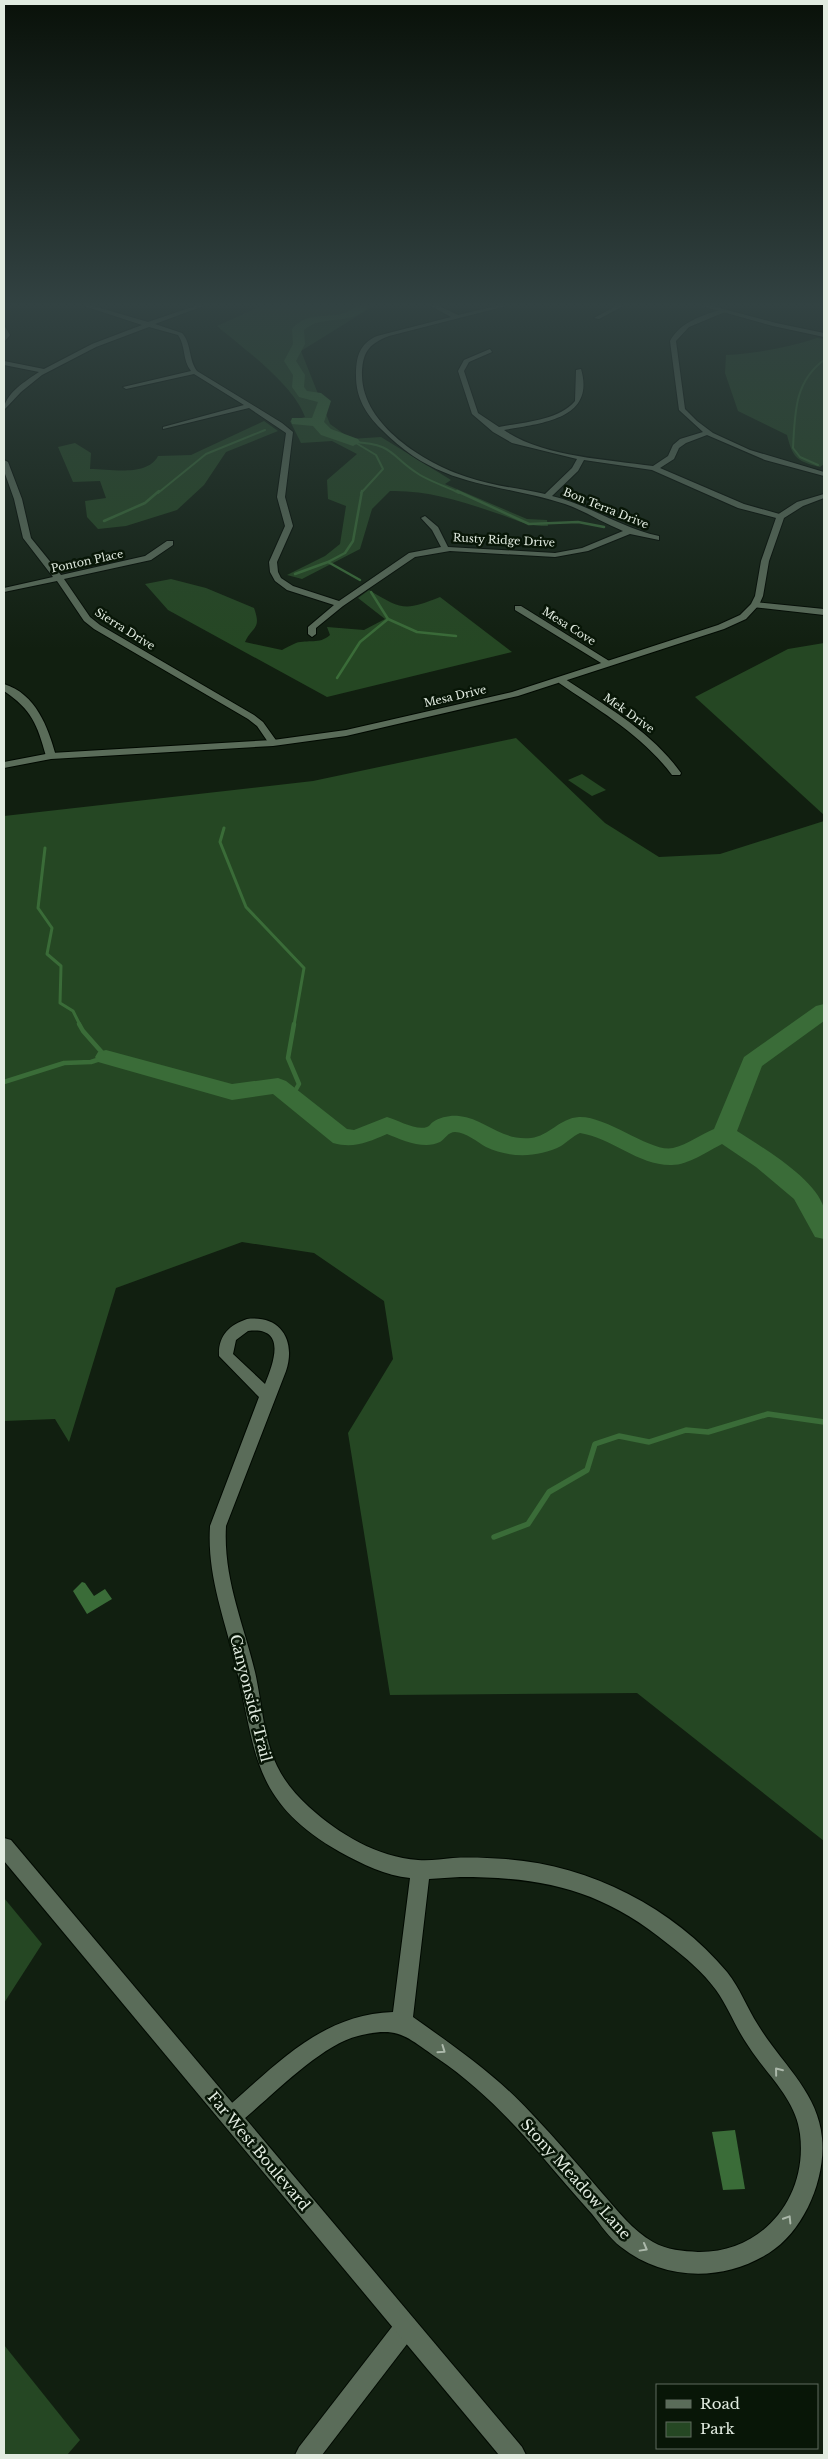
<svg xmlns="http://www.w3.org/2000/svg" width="828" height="2459" font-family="'Libre Baskerville',serif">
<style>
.green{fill:#254723}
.water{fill:#3a6c38}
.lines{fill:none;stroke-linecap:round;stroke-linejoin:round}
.stream-far4{stroke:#3a6c38;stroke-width:2}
.stream-far3{stroke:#3a6c38;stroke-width:2.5}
.stream-far2{stroke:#3a6c38;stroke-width:3}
.stream-far1{stroke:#3a6c38;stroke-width:4.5}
.stream{stroke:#3a6c38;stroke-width:5.5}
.river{fill:#3a6c38;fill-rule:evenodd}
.minor-casing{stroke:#010901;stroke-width:2}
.tertiary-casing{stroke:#010901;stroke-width:2}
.minor{fill:#5a6c59;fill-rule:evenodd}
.tertiary{fill:#5a6c59;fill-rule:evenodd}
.oneway{stroke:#abb8aa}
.labels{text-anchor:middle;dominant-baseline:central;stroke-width:5;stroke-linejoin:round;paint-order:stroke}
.far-street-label{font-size:11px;fill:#e1ebe0;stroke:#081607}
.near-street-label{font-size:15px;fill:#e1ebe0;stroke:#081607}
</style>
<rect width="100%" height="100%" fill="#111f10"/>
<g class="green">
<path d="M263,305h112l-74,46 29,73 21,15 30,-2 70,43 -6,4 82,35 20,1 1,6c-23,0 -30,-6 -52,-13 -35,-12 -69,-23 -106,-22l-18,18 -12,40 -58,30 -15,-4 38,-19 15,-12 6,-38 -18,-7 -1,-19 30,-26 -25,-13 -31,2 -11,-22 15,-4c-12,-33 -61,-68 -88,-91z"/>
<path d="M817,338l7,1v125l-4,3c-23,-6 -27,-8 -33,-32l-49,-24 -13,-38 1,-18c32,-2 61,-7 91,-17z"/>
<path d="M264,421l14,10 -52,21 -22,33 -27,25 -51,16 -28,3 -11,-12 -2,-16 21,-3 -6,-17 -27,1 -15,-35 17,-4 16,10 -1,16c21,0 57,8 68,-13l33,-1z"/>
<path d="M171,579l35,9 48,20c8,22 -2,18 -9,34l37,8c4,-2 9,-5 14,-7 12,-4 23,2 34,-8l-3,-8 37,3 21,-11 -27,-21 11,-8c33,20 36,21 71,7l72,55 -185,45 -159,-87 -23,-26z"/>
<polygon points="824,643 824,815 695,697 788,649"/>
<polygon points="516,738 605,823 659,857 720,854 824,821 824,1841 637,1693 390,1695 348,1433 393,1359 384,1301 314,1253 242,1242 116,1288 69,1442 55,1419 4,1421 4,816 313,781"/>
<polygon points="582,774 606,790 592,796 568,780"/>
<polygon points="4,1898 42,1944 4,2003"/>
<polygon points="4,2345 80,2440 67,2455 4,2455"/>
</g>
<g class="water">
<polygon points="82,1582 85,1583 94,1596 105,1589 112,1599 87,1614 73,1591"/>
<polygon points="735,2130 745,2189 723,2190 712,2132"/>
</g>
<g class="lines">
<g class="stream-far4">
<path d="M353,442c43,2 36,14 67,33 12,7 27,12 39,18"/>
<polyline points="356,443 376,455 383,469 361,493"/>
<path d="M818,465l-18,-8 -7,-9c2,-34 1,-66 31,-88"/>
<polyline points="158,493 206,454 265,430"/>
</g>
<g class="stream-far3">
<polyline points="457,491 529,524 578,522 604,527"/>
<polyline points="104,521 145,503 159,491"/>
<polyline points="295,574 328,562"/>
<polyline points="360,580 328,562 345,553 353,541 362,491"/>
<polyline points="388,619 417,632 456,636"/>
<polyline points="337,678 360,642 388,619 371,592"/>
</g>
<g class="stream-far2">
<polyline points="224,828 220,842 246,907 304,968 294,1025"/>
<polyline points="45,848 38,908 52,928 47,954 61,966 60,1003 73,1011 80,1025"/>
</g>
<g class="stream-far1">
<polyline points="4,1082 64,1063 91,1062 106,1057 83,1031 79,1024"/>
<polyline points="291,1098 299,1084 288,1058 294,1024"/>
</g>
<polyline class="stream" points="494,1537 528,1524 549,1492 587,1470 595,1444 619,1436 649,1442 686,1430 708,1432 768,1414 824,1422"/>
<g class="river">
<path d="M358,305h12c-20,23 -47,8 -66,25l1,14 -9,17 9,14 -1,12 3,4 14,2 10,8 -7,21 7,7 27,10 2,3 -7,4 -32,-11 -8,-9 -21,-2 -1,-3 1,-3h20l6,-16 -19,-5 -7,-10 1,-12 -9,-14 9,-17 -1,-15c15,-18 33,-10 52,-16 5,-1 10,-5 14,-8z"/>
<path d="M824,1004v17l-62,45 -25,65c26,17 78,47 87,77 3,9 1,23 0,31l-9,-2 -21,-38 -38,-32 -34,-23c-14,7 -34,21 -50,21 -33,1 -60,-27 -92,-32 -7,3 -13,9 -19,13 -23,12 -52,12 -75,1 -9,-5 -20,-15 -31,-15 -7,0 -10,7 -15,10 -16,8 -38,-2 -53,-8 -19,8 -33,15 -54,9l-60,-49 -41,6 -134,-38 -3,-5 3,-5 8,-2 126,34 46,-6 8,3 61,48 7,1 33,-13c11,3 29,14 40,10 3,-1 4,-4 6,-5 7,-5 18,-7 26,-6 27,3 41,25 72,22 18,-2 29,-20 48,-21 29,-1 72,36 94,31 14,-3 28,-14 41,-19l30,-72 72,-51z"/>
</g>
<defs>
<g id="minor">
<path d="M81,305h9l58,17 50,-17h8l-51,19 27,9c10,11 6,26 15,38l85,52 11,9 -8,65 8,29 -16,36 1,10 3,6 12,8 46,15 70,-48 32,-6 -9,-17 -11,-12 4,-2 13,11 10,20 107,6 27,-5 41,-17c-20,-8 -38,-20 -58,-27 -73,-23 -125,-15 -184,-75 -15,-15 -25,-31 -25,-53 0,-19 3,-32 21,-40l74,-19 -22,-12h8l21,10 42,-10h10l-121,31c-21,8 -27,17 -27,40 1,49 62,87 105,101 25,9 52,11 78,17l27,-26 5,-9 -65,-16 -19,-11 -21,-18 -14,-43 6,-11 26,-11 2,3 -23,10 -5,9 14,42 21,14c24,-5 59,-6 76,-26l1,-31 5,-1c15,51 -41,54 -77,61 39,27 102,29 149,36l15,-10 5,-11 7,-6 23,-7 -24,-22 -9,-69c10,-19 33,-26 53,-32l2,3 -36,15 -13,14 9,68 12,12 16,12 37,17 74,22v4l-59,-16 -58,-25 -21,8 -7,5 -5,11 -14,9 84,36 39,11v4h-3l-42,-11 -86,-38 -68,-10 -6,11 -26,25c38,9 69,32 107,40v4l-29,-6 -42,17 -33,6 -105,-6 -35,6 -72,49 -27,22v6l-4,3 -4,-3v-7l26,-22 -47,-15 -12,-9 -5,-9 -1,-10 16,-36 -8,-29 9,-64 -37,-25 -86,21v-2l81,-22 -50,-31 -68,15 -3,-2 68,-16c-9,-11 -5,-25 -13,-36l-29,-8 -53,20 -54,28 -21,17 -17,18c0,-16 23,-30 35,-38l-35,-7v-4l40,8 48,-25 50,-19z"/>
<polygon points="618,305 625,305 599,319 594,318"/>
<polygon points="4,325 10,335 4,342"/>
<polygon points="4,460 8,462 22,499 31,538 61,575 145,556 167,541 173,541 173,545 151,560 64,579 90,617 100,625 254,715 263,722 278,743 276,745 270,745 257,726 248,719 94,629 84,621 57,581 4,592 4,588 53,577 23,538 14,499 4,471"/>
<polygon points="755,602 824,609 824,615 752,607 752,603"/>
<polygon points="515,606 521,606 614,664 606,666 515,610"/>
<path d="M559,679h6c42,28 86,52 116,94l-1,2h-8c-30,-40 -72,-64 -113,-92z"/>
<path d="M4,684c32,10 44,43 52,72l-2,2 -8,-2c-9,-32 -14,-46 -42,-65z"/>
<path d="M247,1319c34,-4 49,22 39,52l-60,155c-3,52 17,96 29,146 7,31 8,64 22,94 7,15 19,29 32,41 30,27 68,50 109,53 12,1 23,-1 35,-2 17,-1 35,0 53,1 83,6 167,48 221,113 13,16 20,36 31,53 23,38 60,67 64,113 4,41 -18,93 -53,115 -46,29 -105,28 -148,-6 -12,-9 -20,-22 -29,-33 -18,-20 -35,-40 -52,-60 -31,-36 -63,-69 -103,-96 -32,-22 -38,-32 -79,-22 -38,9 -89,63 -120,88l-7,4 -7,-4 -4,-7 4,-7c51,-44 97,-96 169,-98l17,-134c-24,-2 -48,-14 -70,-26 -92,-52 -83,-104 -106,-193 -11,-45 -27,-85 -24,-133l49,-129 -40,-41c-1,-20 10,-31 28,-37zM248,1331c39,-5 26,31 17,53l-32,-30 3,-14zM460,1877c84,0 142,13 208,67 17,13 35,28 48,46 13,18 20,39 33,57 18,28 47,52 51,87 8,63 -37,119 -102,118 -15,-1 -31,-2 -45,-10 -21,-12 -35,-31 -51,-49 -23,-27 -46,-54 -71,-80 -35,-38 -76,-66 -118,-96l16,-138z"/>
<polygon points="406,2316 414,2319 417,2327 414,2335 322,2455 295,2455 299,2447 398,2319"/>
</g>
<g id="tertiary">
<polygon points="698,305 708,305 776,323 824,333 824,337 773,326"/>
<polygon points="824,494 824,498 803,506 784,518 769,561 763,596 759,605 746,619 724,629 518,696 346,736 273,746 51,759 4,768 4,762 51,753 273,740 346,730 512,692 718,625 740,615 751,604 755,596 761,561 777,515 797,502"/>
<polygon points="4,1838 11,1840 522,2447 526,2455 499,2455 4,1861"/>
</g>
</defs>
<use href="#minor" class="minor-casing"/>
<use href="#tertiary" class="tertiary-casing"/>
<use href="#minor" class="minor"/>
<use href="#tertiary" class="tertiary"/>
</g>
<defs><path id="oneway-chevron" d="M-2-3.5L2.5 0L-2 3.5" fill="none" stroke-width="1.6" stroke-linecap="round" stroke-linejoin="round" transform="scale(1.25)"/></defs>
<g class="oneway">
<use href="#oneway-chevron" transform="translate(442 2050) rotate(35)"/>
<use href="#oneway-chevron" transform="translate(778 2071) rotate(-129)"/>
<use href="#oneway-chevron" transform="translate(788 2219) rotate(-58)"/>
<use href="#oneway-chevron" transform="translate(644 2248) rotate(29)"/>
</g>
<linearGradient id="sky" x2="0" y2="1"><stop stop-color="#091109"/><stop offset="0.47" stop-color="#324242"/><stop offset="1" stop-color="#324242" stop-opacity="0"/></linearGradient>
<rect width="828" height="649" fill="url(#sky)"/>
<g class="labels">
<g class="far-street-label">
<text transform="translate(606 508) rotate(22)">Bon Terra Drive</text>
<text transform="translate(504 540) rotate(3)">Rusty Ridge Drive</text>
<text transform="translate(87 561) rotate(-12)">Ponton Place</text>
<text transform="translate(569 626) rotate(32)">Mesa Cove</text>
<text transform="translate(125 629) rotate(32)">Sierra Drive</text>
<text transform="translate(455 696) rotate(-13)">Mesa Drive</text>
<text transform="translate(629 713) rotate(35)">Mek Drive</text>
</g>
<g class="near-street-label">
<text transform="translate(251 1698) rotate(76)">Canyonside Trail</text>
<text transform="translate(259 2151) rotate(50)">Far West Boulevard</text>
<text transform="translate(576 2179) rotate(48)">Stony Meadow Lane</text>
</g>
</g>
<rect width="828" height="2459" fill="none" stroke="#e1ebe0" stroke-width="10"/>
<rect x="656" y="2384" width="162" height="65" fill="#081607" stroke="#5f6b5e"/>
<rect x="666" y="2400" width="25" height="8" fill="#5a6c59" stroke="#5f6b5e"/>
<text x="700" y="2409" font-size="15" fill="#e1ebe0">Road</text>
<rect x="666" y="2422" width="25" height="15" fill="#254723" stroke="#5f6b5e"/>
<text x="700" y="2434" font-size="15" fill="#e1ebe0">Park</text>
</svg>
